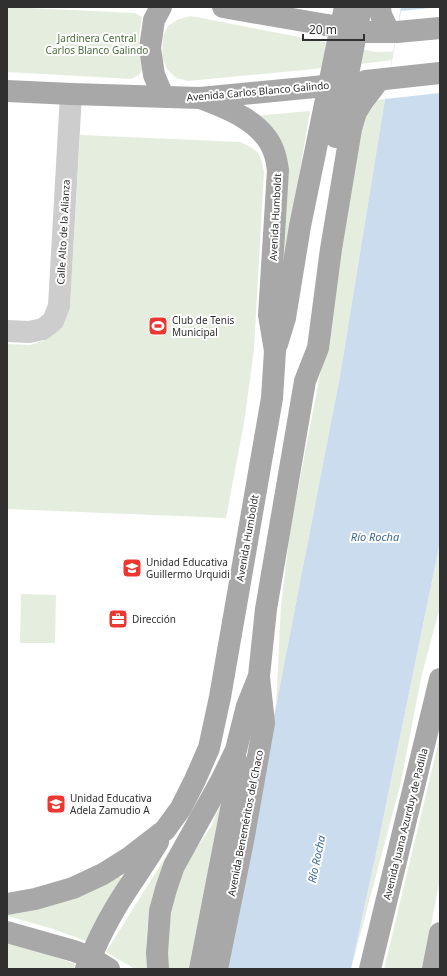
<svg xmlns="http://www.w3.org/2000/svg" width="447" height="976" font-family="'Noto Sans',sans-serif">
<style>
.green{fill:#e5eede}
.water{fill:#cadcee}
.pier{fill:#fff}
.lines{fill:none;stroke-linecap:round;stroke-linejoin:round}
.street{stroke:#cdcdcd;stroke-width:22}
.primary{stroke:#a8a8a8;stroke-width:22}
.primary-bridge{stroke:#a8a8a8;stroke-width:22}
.labels{text-anchor:middle;dominant-baseline:central;stroke-width:4;stroke-linejoin:round;paint-order:stroke}
.park-label{font-size:10px;fill:#4d6e3c;stroke:#fff}
.street-label{font-size:10px;fill:#303030;stroke:#fff}
.poi-label{font-size:10px;fill:#303030;stroke:#fff;text-anchor:start}
.water-label{font-size:11px;font-style:italic;fill:#3b6896;stroke:#fff}
</style>
<rect width="100%" height="100%" fill="#fff"/>
<g class="green">
<path d="M7,7l128,6 7,4c-3,20 -5,32 1,52l-4,6 -8,4 -124,-7z"/>
<polygon points="191,16 376,52 404,51 440,47 440,55 305,70 188,81 176,78 167,69 162,57 163,36 168,26 179,19"/>
<polygon points="385,99 340,376 276,706 281,606 290,531 326,343 357,128 378,100"/>
<polygon points="310,111 276,313 283,196 254,116"/>
<path d="M80,135l161,7c18,10 19,9 23,30l-10,178 -10,73 -18,95 -219,-9v-165l23,1 13,-4 11,-7 12,-16 4,-13z"/>
<polygon points="440,542 440,607 421,678 401,782 351,969 377,849"/>
<polygon points="21,594 56,595 55,643 20,643"/>
<polygon points="440,736 440,878 423,969 384,969"/>
<polygon points="227,788 191,969 166,969 171,907 180,877 190,857 211,827"/>
<path d="M183,829c-8,16 -17,32 -24,48 -12,28 -14,61 -12,92h-12l-29,-17z"/>
<polygon points="117,876 122,878 102,911 86,941 50,928 7,916 7,913"/>
<polygon points="7,943 44,953 75,964 73,969 7,969"/>
</g>
<polygon class="water" points="401,7 440,7 440,542 377,849 351,969 222,969 276,706 340,376 385,99"/>
<polygon class="pier" points="440,7 440,93 385,99 401,11"/>
<g class="lines">
<polyline class="street" points="7,331 29,332 43,329 53,321 59,306 71,94"/>
<g class="primary">
<polyline points="161,7 154,20 150,48 154,75 163,96"/>
<polyline points="223,7 327,25"/>
<polyline points="380,7 381,15 389,32"/>
<polyline points="365,32 397,32 440,28"/>
<polyline points="366,81 440,73"/>
<polyline points="7,91 71,94 200,98 315,87"/>
<polyline points="336,137 361,7"/>
<polyline points="277,344 285,318 300,226 345,7"/>
<path d="M7,904l28,-5 38,-11 30,-14 27,-17 35,-27 16,-22 14,-28 14,-32 11,-51 52,-299 3,-47 -6,-36 9,-145c-1,-6 -2,-13 -4,-18 -10,-30 -47,-44 -74,-54"/>
<polyline points="7,932 74,951 90,957 109,969"/>
<path d="M86,969c8,-21 18,-42 30,-62 13,-22 29,-43 42,-65"/>
<polyline points="158,969 157,953 160,911 166,889 174,866 222,779 236,750 247,706 259,676 266,609 305,381 318,348 331,249 351,129 356,112 363,101 379,80"/>
<polyline points="200,969 234,794 236,772 236,760"/>
<polyline points="217,969 243,841 264,723 259,677"/>
<polyline points="370,969 440,679"/>
<polyline points="433,969 440,933"/>
</g>
<g class="primary-bridge">
<polyline points="327,25 365,32"/>
<polyline points="315,87 355,82"/>
</g>
</g>
<defs>
<symbol id="stadium-square" viewBox="-11 -11 22 22"><rect x="-9" y="-9" width="18" height="18" rx="4" fill="#eb372f" stroke="#fff"/><path d="M0-5a6.5 5 0 1 0 0 10a6.5 5 0 1 0 0-10ZM-3.5-1.8h7v3.6h-7Z" fill="#fff"/></symbol>
<symbol id="school-square" viewBox="-11 -11 22 22"><rect x="-9" y="-9" width="18" height="18" rx="4" fill="#eb372f" stroke="#fff"/><path d="M0-5L7-2L0 1L-7-2ZM-4 1L0 2.5L4 1V4Q0 6-4 4Z" fill="#fff"/></symbol>
<symbol id="office-square" viewBox="-11 -11 22 22"><rect x="-9" y="-9" width="18" height="18" rx="4" fill="#eb372f" stroke="#fff"/><path d="M-6-3h4V-5.5h4V-3h4V5H-6ZM-1-4.5V-3h2v-1.5ZM-6 0V1H6V0Z" fill="#fff"/></symbol>
</defs>
<g fill-rule="evenodd">
<use href="#stadium-square" x="147" y="315" width="22" height="22"/>
<use href="#school-square" x="121" y="557" width="22" height="22"/>
<use href="#office-square" x="107" y="608" width="22" height="22"/>
<use href="#school-square" x="45" y="793" width="22" height="22"/>
</g>
<g class="labels">
<g class="park-label">
<text x="97" y="38">Jardinera Central<tspan x="97" dy="12">Carlos Blanco Galindo</tspan></text>
</g>
<g class="street-label">
<text transform="translate(258 91) rotate(-5)">Avenida Carlos Blanco Galindo</text>
<text transform="translate(275 217) rotate(-87)">Avenida Humboldt</text>
<text transform="translate(63 232) rotate(-87)">Calle Alto de la Alianza</text>
<text transform="translate(247 538) rotate(-80)">Avenida Humboldt</text>
<text transform="translate(245 823) rotate(-79)">Avenida Beneméritos del Chaco</text>
<text transform="translate(405 824) rotate(-76)">Avenida Juana Azurduy de Padilla</text>
</g>
<g class="poi-label">
<text x="172" y="320">Club de Tenis<tspan x="172" dy="12">Municipal</tspan></text>
<text x="146" y="562">Unidad Educativa<tspan x="146" dy="12">Guillermo Urquidi</tspan></text>
<text x="132" y="619">Dirección</text>
<text x="70" y="798">Unidad Educativa<tspan x="70" dy="12">Adela Zamudio A</tspan></text>
</g>
<g class="water-label">
<text x="375" y="536">Río Rocha</text>
<text transform="translate(316 859) rotate(-78)">Río Rocha</text>
</g>
</g>
<rect width="447" height="976" fill="none" stroke="#303030" stroke-width="16"/>
<path d="M303 34v6h61v-6" fill="none" stroke="#303030" stroke-width="2"/>
<text x="309" y="34" font-size="12" fill="#303030" stroke="#ffffff" stroke-width="3" paint-order="stroke">20 m</text>
</svg>
